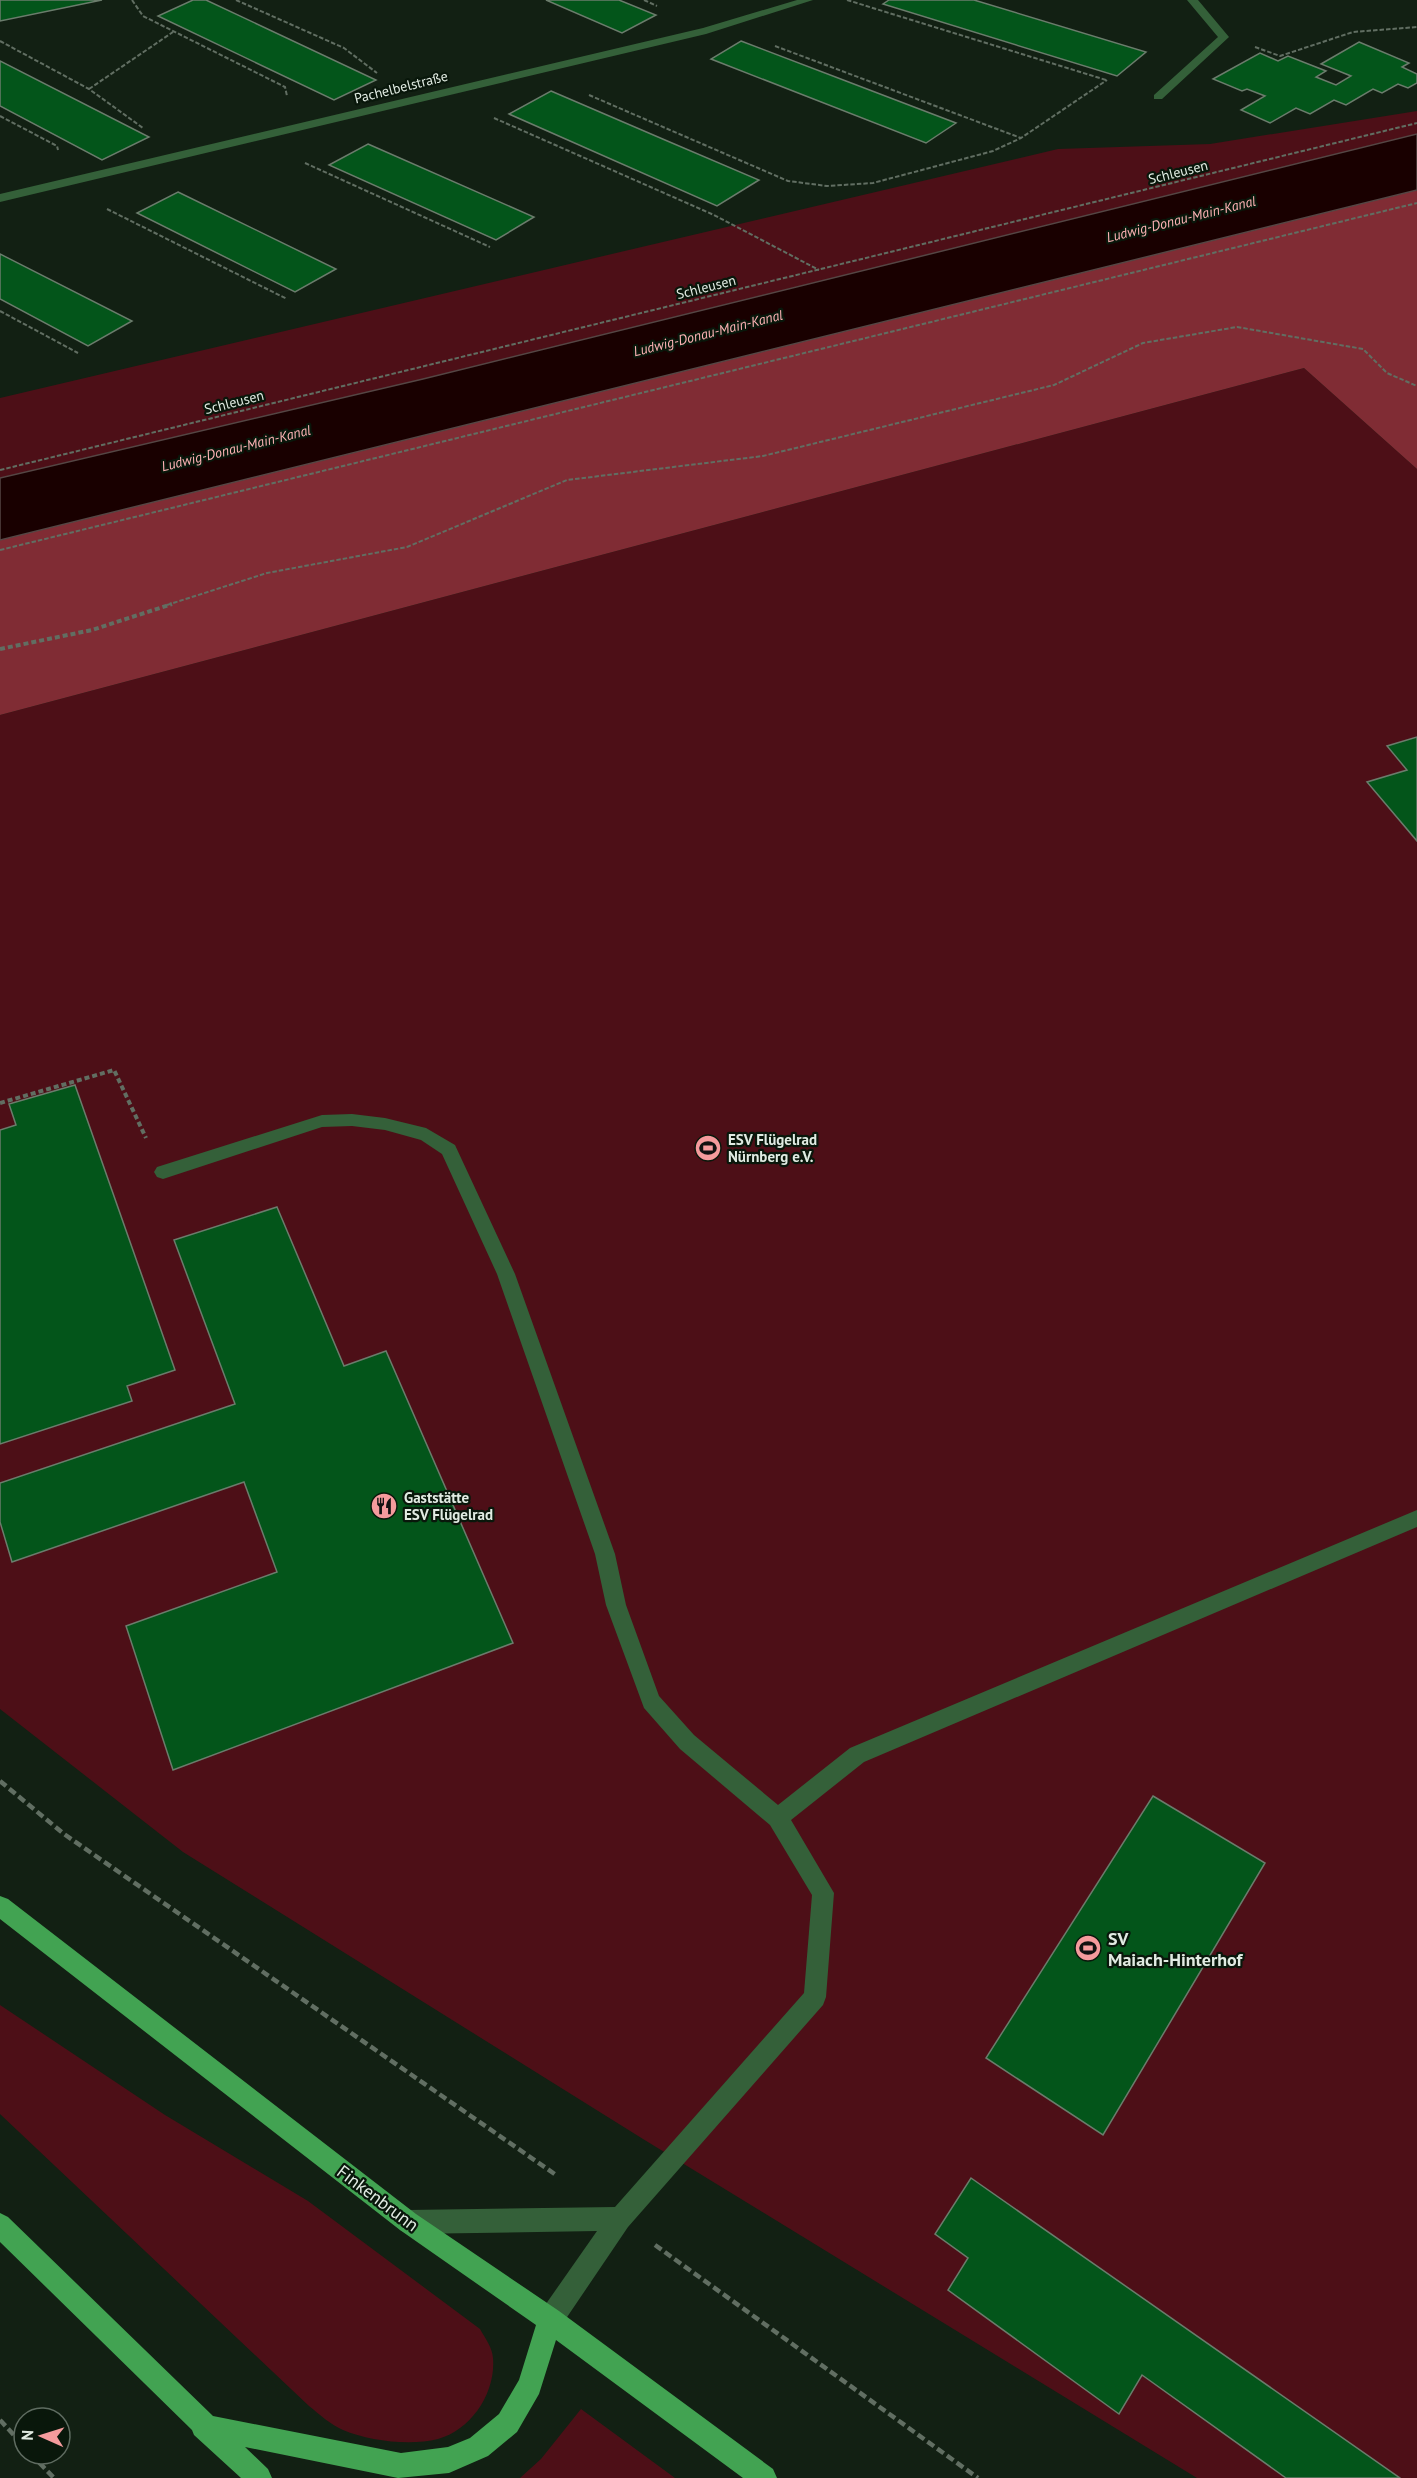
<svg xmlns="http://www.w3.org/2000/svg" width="1417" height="2478" font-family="'PT Sans',sans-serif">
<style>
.green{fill:#4d0f17}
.forest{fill:#802c34}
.water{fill:#190000;stroke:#554644;stroke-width:1.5}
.building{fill:#03551a;stroke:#6b7c6c;stroke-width:1.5}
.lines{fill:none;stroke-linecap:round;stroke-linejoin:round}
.path-far2{stroke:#616e62;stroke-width:2;stroke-dasharray:4.5 2;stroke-linecap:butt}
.path-far1{stroke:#616e62;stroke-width:4;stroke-dasharray:5 3;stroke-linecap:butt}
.path{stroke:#616e62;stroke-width:4.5;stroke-dasharray:8 4;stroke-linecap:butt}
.minor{fill:#346039;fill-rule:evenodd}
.major{fill:#42a352;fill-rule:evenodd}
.labels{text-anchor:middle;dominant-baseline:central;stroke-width:4.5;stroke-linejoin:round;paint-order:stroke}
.far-street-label{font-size:14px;fill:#e1ebe2;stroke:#09170b}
.far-water-label{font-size:14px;font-style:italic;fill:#feb3b5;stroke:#09170b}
.poi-label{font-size:15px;font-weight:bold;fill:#e1ebe2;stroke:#09170b;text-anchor:start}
.near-poi-label{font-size:18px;font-weight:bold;fill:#e1ebe2;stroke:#09170b;text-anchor:start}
.near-street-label{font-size:18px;fill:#e1ebe2;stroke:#09170b}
</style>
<rect width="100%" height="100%" fill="#122013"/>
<g class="green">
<polygon points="1417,111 1417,134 423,379 0,478 0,398 1058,149 1210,144"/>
<polygon points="1304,368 1417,469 1417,2478 1197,2478 643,2139 183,1852 0,1709 0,715"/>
<path d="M0,2005l165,110 143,86 172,128c5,9 12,18 13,29 3,35 -22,72 -55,81 -28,7 -69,2 -95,-9 -12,-5 -24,-16 -34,-24l-309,-292z"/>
<polygon points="581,2409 675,2478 520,2478 541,2459"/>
</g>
<polygon class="forest" points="1417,190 1417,469 1304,368 0,715 0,540"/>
<polygon class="water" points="1417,134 1417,190 0,540 0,478 423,379"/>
<g class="building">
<polygon points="0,0 102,0 0,21"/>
<polygon points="193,0 206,0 376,80 334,100 158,16"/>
<polygon points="546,0 619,0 656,15 622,33"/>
<polygon points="889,0 974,0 1146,52 1117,76 883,4"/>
<polygon points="741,41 846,81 956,123 926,143 711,59"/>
<polygon points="1359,42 1409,63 1402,67 1417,74 1417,83 1408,88 1398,84 1382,93 1373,89 1346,105 1334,100 1310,114 1296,108 1270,123 1241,110 1265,96 1247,89 1242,91 1213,79 1260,53 1278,61 1288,56 1326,71 1316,77 1336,85 1351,76 1321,64"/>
<polygon points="0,61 149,137 102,160 0,106"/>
<polygon points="551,91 665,140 759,180 717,206 509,114"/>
<polygon points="368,144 534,217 496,240 329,165"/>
<polygon points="178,192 336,269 295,292 137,213"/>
<polygon points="0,254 132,321 88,346 0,299"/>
<polygon points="1417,737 1417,841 1367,782 1407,770 1387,746"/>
<polygon points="75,1085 175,1370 127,1386 132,1401 0,1444 0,1130 16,1125 9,1104"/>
<polygon points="277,1207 344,1366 386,1351 513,1643 173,1770 126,1626 277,1572 244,1482 12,1562 0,1522 0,1483 235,1404 174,1240"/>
<polygon points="1153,1796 1265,1863 1103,2135 986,2058"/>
<polygon points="971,2178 1400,2478 1286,2478 1142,2375 1119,2414 948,2290 968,2258 935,2234"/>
</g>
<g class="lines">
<g class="path-far2">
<polyline points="132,0 143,16 285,87 287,96"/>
<polyline points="236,0 344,48 377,73"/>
<polyline points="644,0 657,6"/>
<polyline points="847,0 1106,80"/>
<polyline points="0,41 89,89 143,128"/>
<polyline points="775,46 1021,138"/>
<polyline points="1255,47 1280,56 1353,32 1417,27"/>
<polyline points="89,89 173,32"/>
<polyline points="589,95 788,181 827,186 873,183 993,151 1021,138 1107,80"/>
<polyline points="0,116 57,146 58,150"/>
<polyline points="494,118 714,215 819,270"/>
<polyline points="305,163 490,247"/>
<polyline points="107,209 287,299"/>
<polyline points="0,311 78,353"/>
<polyline points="0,470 1417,123"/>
<polyline points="0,550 1417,203"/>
<polyline points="167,605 267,573 407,547 567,480 763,456 1054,385 1143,343 1237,327 1363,349 1387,373 1417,386"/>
</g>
<g class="path-far1">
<polyline points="0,649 92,630 172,604"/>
<polyline points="0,1103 114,1070 146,1138"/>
</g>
<g class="path">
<polyline points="0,1781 64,1834 556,2175"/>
<polyline points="655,2245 978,2478"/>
<polyline points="0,2420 24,2446"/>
<polyline points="31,2454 54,2478"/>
</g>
<g class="minor">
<polygon points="797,0 813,0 706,34 0,202 0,194 703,28"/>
<polygon points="1187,0 1198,0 1229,37 1162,99 1154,99 1154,95 1218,37"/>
<polygon points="352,1114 385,1118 426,1128 455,1145 515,1274 615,1554 626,1605 659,1696 694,1735 778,1805 850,1748 1417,1510 1417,1527 864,1762 791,1820 834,1893 826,1997 823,2005 628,2227 559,2329 550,2332 541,2329 538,2320 541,2311 597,2231 408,2234 400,2230 396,2222 400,2214 408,2210 615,2207 804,1993 812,1895 770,1825 680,1749 644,1708 606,1605 595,1554 497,1274 442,1154 421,1140 385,1130 352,1126 322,1127 163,1179 157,1177 154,1172 157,1167 322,1115"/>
</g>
<polygon class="major" points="0,1896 8,1899 416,2214 559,2311 773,2469 777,2478 743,2478 556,2340 539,2394 517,2432 488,2456 449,2473 398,2478 245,2447 268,2469 272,2478 241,2478 194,2435 192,2430 0,2242 0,2213 8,2217 213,2416 401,2453 448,2447 470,2438 499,2414 519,2380 536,2325 400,2230 0,1919"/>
</g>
<defs>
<symbol id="stadium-disc" viewBox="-11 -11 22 22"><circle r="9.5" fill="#f59b9d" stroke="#09170b"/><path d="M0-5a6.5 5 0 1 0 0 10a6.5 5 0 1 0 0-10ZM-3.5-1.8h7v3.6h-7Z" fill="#111"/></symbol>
<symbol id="restaurant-disc" viewBox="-11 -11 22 22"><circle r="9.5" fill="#f59b9d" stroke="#09170b"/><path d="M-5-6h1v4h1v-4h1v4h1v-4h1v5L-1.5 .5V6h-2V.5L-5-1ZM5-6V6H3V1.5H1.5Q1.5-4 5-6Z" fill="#111"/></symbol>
</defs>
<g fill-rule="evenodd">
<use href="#stadium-disc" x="693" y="1133" width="30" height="30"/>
<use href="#restaurant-disc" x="369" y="1491" width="30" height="30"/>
<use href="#stadium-disc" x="1073" y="1933" width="30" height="30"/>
</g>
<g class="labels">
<g class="far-street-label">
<text transform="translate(401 87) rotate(-14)">Pachelbelstraße</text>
<text transform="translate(1178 172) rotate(-14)">Schleusen</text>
<text transform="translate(706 287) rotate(-14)">Schleusen</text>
<text transform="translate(234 402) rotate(-14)">Schleusen</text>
</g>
<g class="far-water-label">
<text transform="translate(1181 219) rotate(-14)">Ludwig-Donau-Main-Kanal</text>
<text transform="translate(708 333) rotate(-14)">Ludwig-Donau-Main-Kanal</text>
<text transform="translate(236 448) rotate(-14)">Ludwig-Donau-Main-Kanal</text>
</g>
<g class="poi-label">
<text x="728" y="1139">ESV Flügelrad<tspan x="728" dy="17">Nürnberg e.V.</tspan></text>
<text x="404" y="1497">Gaststätte<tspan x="404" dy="17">ESV Flügelrad</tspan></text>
</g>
<g class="near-poi-label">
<text x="1108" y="1938">SV<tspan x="1108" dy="21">Maiach-Hinterhof</tspan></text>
</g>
<g class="near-street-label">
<text transform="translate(378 2198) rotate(37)">Finkenbrunn</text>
</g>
</g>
<g transform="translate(42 2436) rotate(273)"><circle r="28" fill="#09170b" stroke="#5f6c61" stroke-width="1.5"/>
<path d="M0-4.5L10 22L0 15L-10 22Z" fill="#f59b9d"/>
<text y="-9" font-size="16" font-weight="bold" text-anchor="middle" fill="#e1ebe2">N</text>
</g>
</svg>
